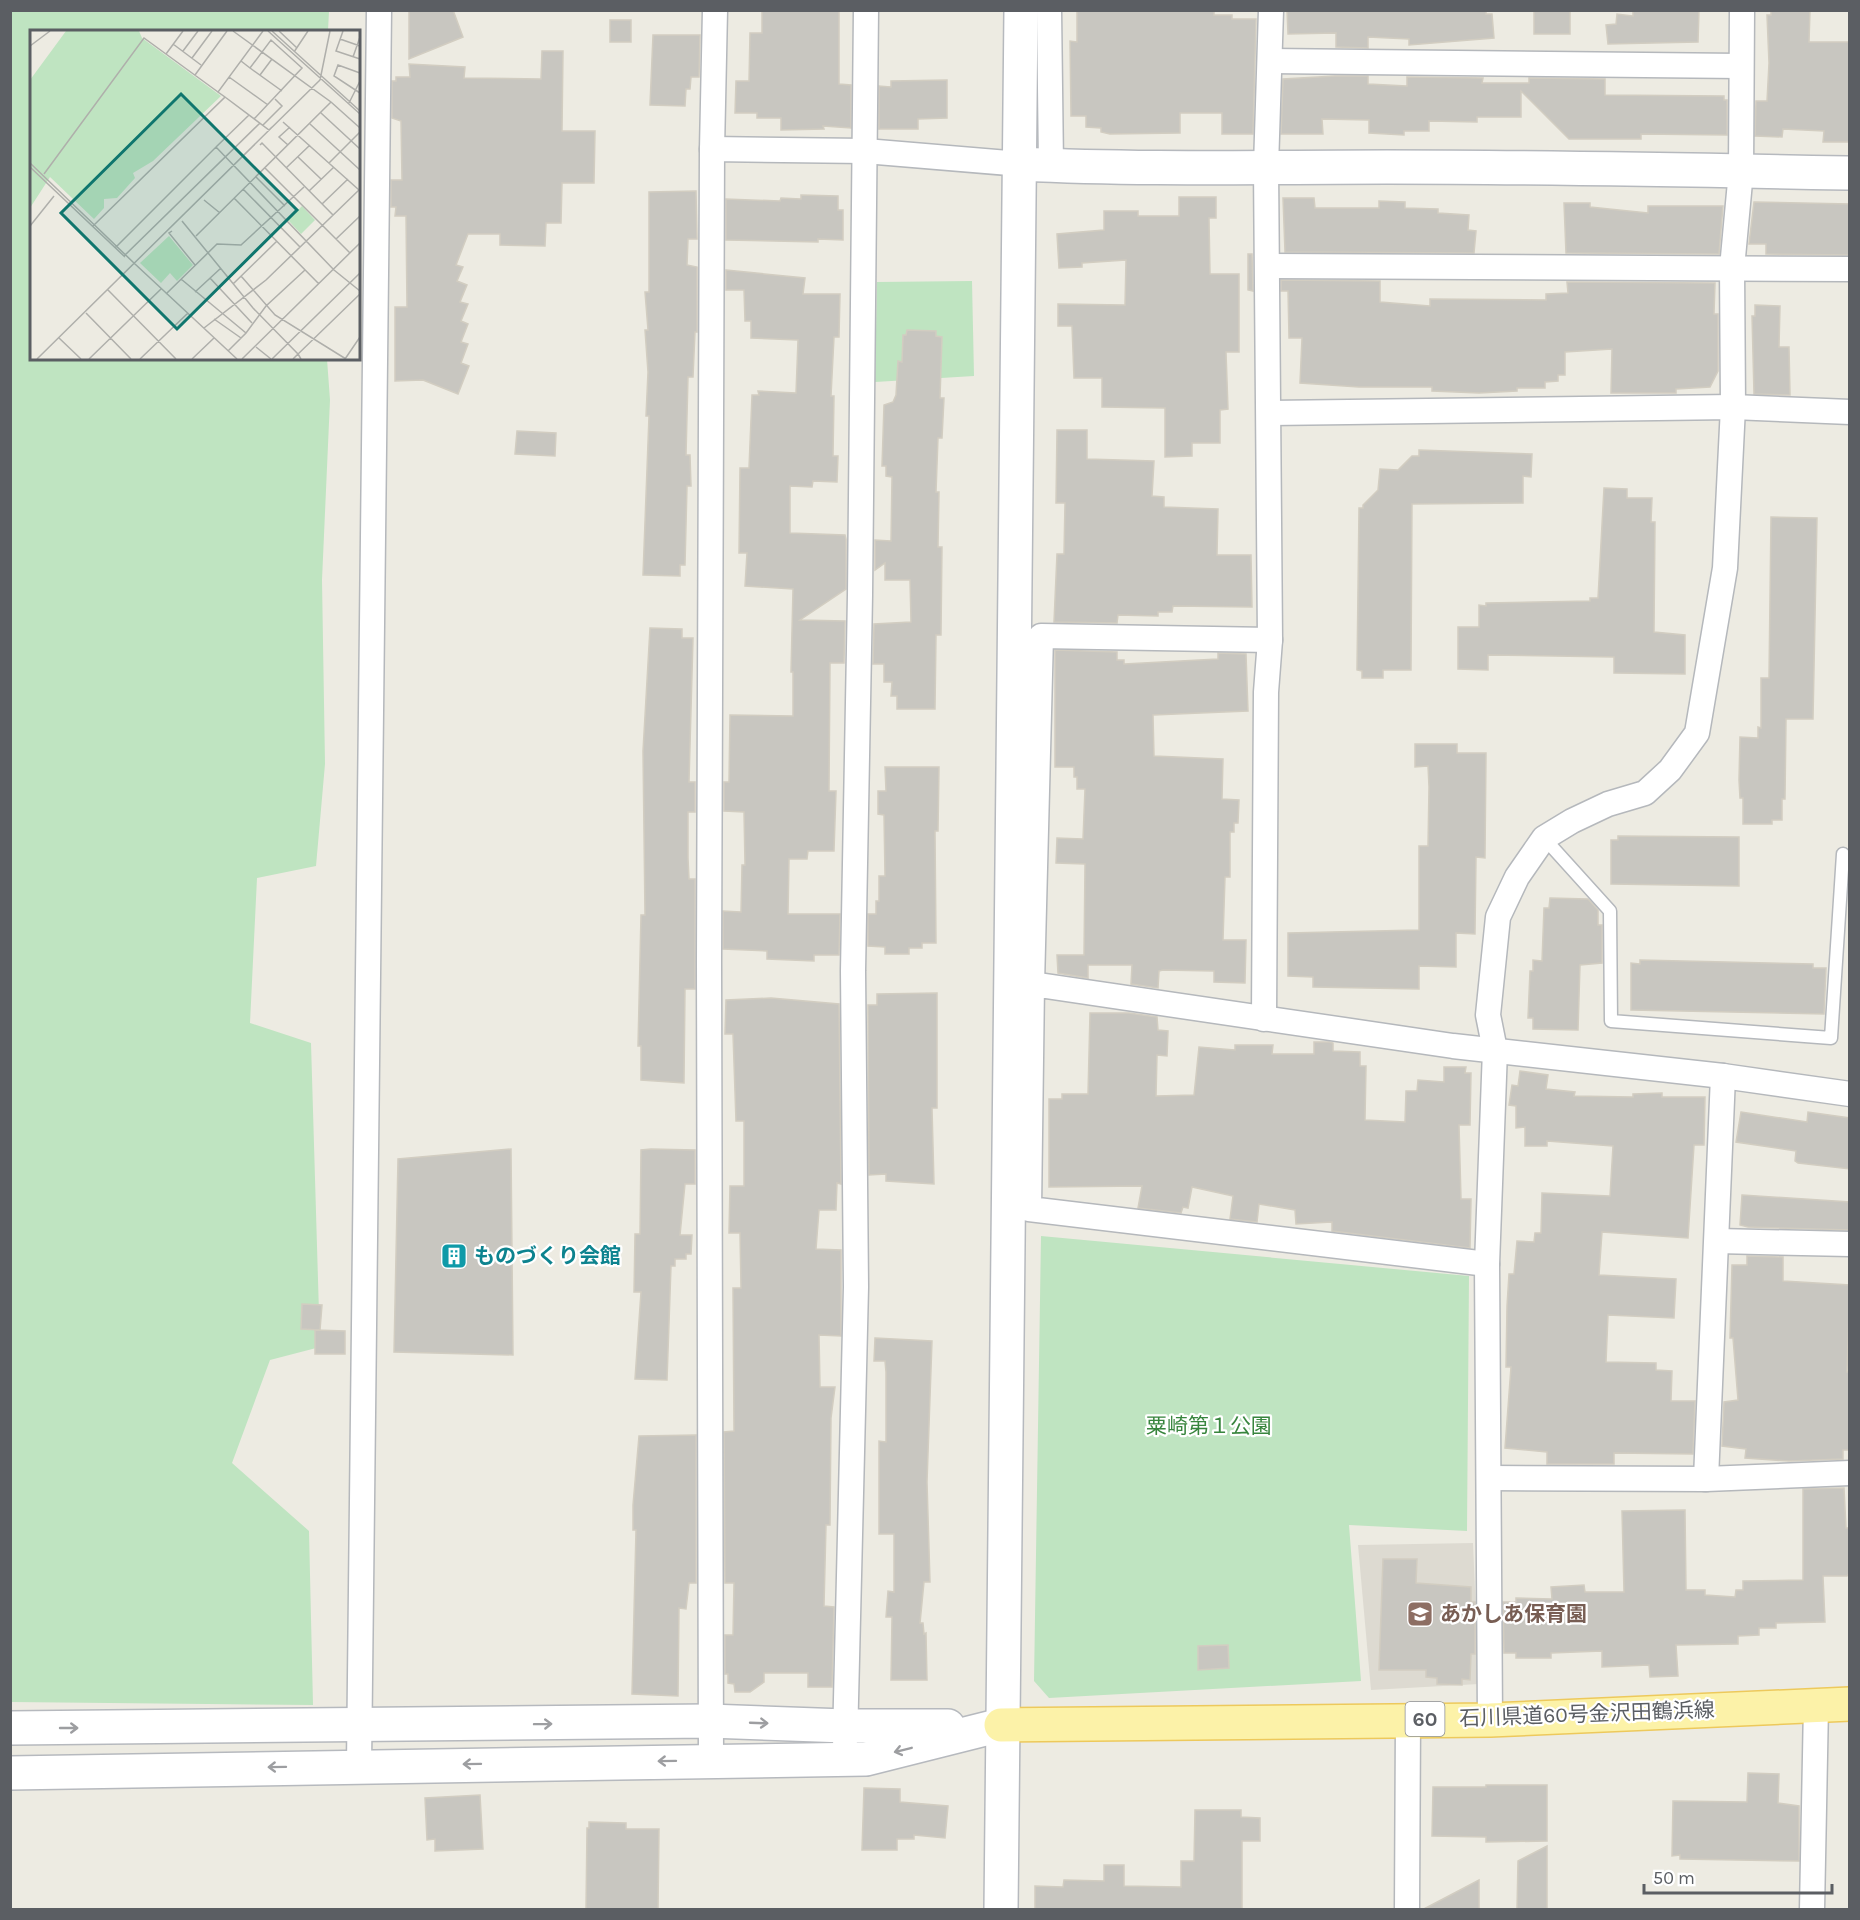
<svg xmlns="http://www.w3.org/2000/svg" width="1860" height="1920" font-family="Karla,'Noto Sans JP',sans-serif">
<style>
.education{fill:#dddad1}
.green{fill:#bfe4c1}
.building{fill:#c8c6c0;stroke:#d2cdc1;stroke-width:1.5}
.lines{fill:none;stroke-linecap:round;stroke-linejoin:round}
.lane-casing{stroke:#b5b8bc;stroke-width:15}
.street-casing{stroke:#b5b8bc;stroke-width:27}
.secondary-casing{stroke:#b6b9be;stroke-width:36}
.primary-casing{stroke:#edc95c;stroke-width:36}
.lane{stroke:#fff;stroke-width:12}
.street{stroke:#fff;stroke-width:24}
.secondary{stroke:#fff;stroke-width:33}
.primary{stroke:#fcf2a8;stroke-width:33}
.oneway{stroke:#9d9ea1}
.labels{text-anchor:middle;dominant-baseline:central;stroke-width:4.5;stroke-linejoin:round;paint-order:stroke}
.shield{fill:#fff;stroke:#8c8e92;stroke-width:1.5}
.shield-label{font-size:20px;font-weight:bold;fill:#5b5e63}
.culture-label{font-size:21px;font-weight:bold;fill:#0d838f;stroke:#fff;text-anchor:start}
.park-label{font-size:21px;fill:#38853e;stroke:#fff}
.education-label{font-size:21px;font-weight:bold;fill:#785e54;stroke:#fff;text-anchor:start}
.street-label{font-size:21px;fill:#5b5e63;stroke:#fff}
.inset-road{fill:none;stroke:#afafab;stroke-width:1.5}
.view{fill:#0f766e;fill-opacity:0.15;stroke:#0f766e;stroke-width:3}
.inset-edge{fill:none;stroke:#5b5e63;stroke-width:3}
</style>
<rect width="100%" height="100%" fill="#edebe2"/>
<polygon class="education" points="1473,1543 1479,1684 1371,1690 1358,1545"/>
<g class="green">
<polygon points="11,11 329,11 328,31 32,32 32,358 327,359 330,400 322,580 325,764 316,866 257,878 250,1023 311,1043 320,1347 270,1360 232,1463 309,1531 313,1705 11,1702"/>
<polygon points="972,281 974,376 875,382 877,282"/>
<polygon points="1041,1236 1469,1276 1467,1531 1349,1525 1361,1681 1049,1698 1034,1681"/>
</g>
<g class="building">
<polygon points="409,10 453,10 463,37 409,59"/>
<polygon points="762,10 839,10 839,84 851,85 851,128 823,126 824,129 781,130 781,118 757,118 757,113 735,113 736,81 749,81 750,33 762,33"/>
<polygon points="1077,10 1214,10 1214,15 1232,15 1232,19 1256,19 1253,134 1222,134 1222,113 1180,113 1180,133 1110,134 1101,132 1101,128 1086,127 1086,116 1071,116 1070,41 1077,42"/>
<polygon points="1287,10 1486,10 1486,14 1492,14 1494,38 1409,45 1409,39 1368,37 1368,48 1336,47 1336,33 1288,34"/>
<rect x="1534" y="10" width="36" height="24"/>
<polygon points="1633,10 1699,10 1698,42 1608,44 1606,25 1616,24 1617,14 1633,16"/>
<polygon points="1771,10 1810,10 1809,42 1850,42 1850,142 1823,142 1824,131 1783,129 1782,137 1755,136 1756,101 1767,101 1769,63 1767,15 1771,15"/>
<rect x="610" y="20" width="21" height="22"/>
<polygon points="653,35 700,35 699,77 691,77 690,89 686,89 685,106 650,105"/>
<polygon points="542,51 563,51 562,131 595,131 594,183 562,183 561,223 546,223 545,246 500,245 500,234 468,234 456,265 463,267 457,281 467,285 460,302 468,304 461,321 468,324 461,342 468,344 461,363 469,366 458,394 423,380 395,381 395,307 407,307 406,216 395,216 396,207 391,207 391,180 402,180 401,121 392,118 392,81 396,81 396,77 410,77 409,64 465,67 464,78 541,79"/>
<polygon points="1335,76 1368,76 1368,84 1407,86 1407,77 1483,78 1482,83 1529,83 1529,78 1605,79 1605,95 1724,96 1724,100 1727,100 1727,135 1641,134 1641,139 1569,139 1521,91 1521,117 1477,117 1477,122 1429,121 1429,131 1404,131 1404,135 1369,133 1369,120 1322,119 1323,134 1281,134 1283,79"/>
<polygon points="947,80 947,118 918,119 918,129 879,129 879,86 891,87 891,81"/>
<polygon points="696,191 697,239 688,239 687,265 697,267 697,332 695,332 693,377 688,377 686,455 690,455 691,486 687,486 685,565 680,565 680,576 643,575 649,416 646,416 648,372 645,330 648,330 645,292 649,292 649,192"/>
<polygon points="801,195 838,196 838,210 843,210 843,240 818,239 818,242 726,240 726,199 780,201 781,198 801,199"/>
<polygon points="1179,197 1216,197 1216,218 1209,218 1210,274 1239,274 1239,352 1226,352 1228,409 1220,410 1220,443 1192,443 1192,456 1165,457 1165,408 1102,407 1102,378 1074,378 1072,326 1058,326 1058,304 1125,305 1126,260 1082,263 1082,267 1059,268 1057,234 1104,230 1104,211 1138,211 1138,216 1179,216"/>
<polygon points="1283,198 1314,198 1315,208 1379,208 1379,201 1405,202 1405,208 1438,209 1438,213 1469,215 1468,230 1476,231 1474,253 1285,252"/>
<polygon points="1754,202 1850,204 1850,255 1766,254 1766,244 1749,244"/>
<polygon points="1564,203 1590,203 1590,207 1648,213 1648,206 1723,206 1719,254 1566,253"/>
<polygon points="1248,254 1252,254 1253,291 1248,290"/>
<polygon points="726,270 805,278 803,294 840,294 839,337 834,337 831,396 834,396 833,456 838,456 837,482 813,481 812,487 790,486 790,533 845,535 846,539 846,589 800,620 845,621 844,663 830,663 829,791 836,791 834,851 808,851 807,859 789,859 788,914 840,914 839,955 814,955 814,961 767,959 767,951 723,949 723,911 741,912 742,865 745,865 744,812 724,811 724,782 729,782 730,715 793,716 793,672 791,672 793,589 745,586 747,553 739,553 740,468 749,468 752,395 759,395 758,391 796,393 798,340 751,338 751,321 745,321 744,290 726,290"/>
<polygon points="1281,280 1380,281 1380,302 1430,306 1430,299 1546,300 1546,294 1568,293 1567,282 1715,283 1714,314 1718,314 1718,371 1710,387 1676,389 1676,393 1611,393 1612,349 1565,352 1565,375 1558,375 1558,381 1545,382 1545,388 1517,388 1517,391 1479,393 1432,391 1432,387 1359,387 1300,383 1302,338 1289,338 1288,291 1281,291"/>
<polygon points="1755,305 1780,306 1779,347 1789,347 1790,395 1754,394 1752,316 1755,316"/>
<polygon points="907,330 936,331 936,336 942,337 940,398 944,398 942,438 938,438 936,492 939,492 938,547 942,547 941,635 936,635 935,709 897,709 897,696 891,696 892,682 884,682 884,664 873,664 874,624 911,622 910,580 885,580 885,563 875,570 875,540 891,541 892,477 886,476 886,466 882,466 884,405 893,402 896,395 898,361 902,362 903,335 906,335"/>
<polygon points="1057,430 1087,430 1087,459 1154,461 1152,496 1164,497 1164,507 1218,509 1217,555 1251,555 1252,607 1173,606 1172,612 1158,612 1158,616 1118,615 1117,623 1054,622 1057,554 1064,554 1065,503 1056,503"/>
<polygon points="517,431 556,433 555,456 515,454"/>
<polygon points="1419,450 1532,454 1531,477 1523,476 1523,503 1412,504 1411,670 1383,670 1383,678 1362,678 1362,671 1357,670 1359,508 1363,508 1363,505 1378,490 1380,469 1398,470 1412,456 1419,456"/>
<polygon points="1604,488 1627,489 1627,498 1652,498 1651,522 1655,522 1654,632 1685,635 1685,674 1614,673 1614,657 1488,655 1488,670 1458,669 1458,627 1479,627 1479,605 1486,606 1486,603 1590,601 1590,598 1598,598"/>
<polygon points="1771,517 1817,518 1813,719 1786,719 1785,799 1782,799 1782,820 1772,820 1772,824 1743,824 1743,798 1740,798 1739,780 1740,737 1758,738 1758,727 1761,728 1761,678 1769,678"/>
<polygon points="650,628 682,629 682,638 693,638 689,782 695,782 695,812 688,812 688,858 689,879 695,879 695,989 685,989 684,1083 641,1080 641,1046 638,1046 641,915 645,915 643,751"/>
<polygon points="1055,650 1117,652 1117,660 1124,660 1124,664 1218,659 1218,653 1246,654 1248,711 1153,715 1154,756 1223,759 1222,799 1239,800 1238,823 1234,823 1234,832 1230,832 1230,877 1225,877 1223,940 1246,940 1245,983 1214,982 1214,971 1163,970 1159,971 1158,988 1131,984 1132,965 1088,965 1088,978 1058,973 1057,955 1084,955 1085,864 1056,863 1057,838 1083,839 1085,789 1077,789 1077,777 1074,777 1074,767 1055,767"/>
<polygon points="1415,744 1457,744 1457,753 1486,753 1485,858 1476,857 1475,934 1456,933 1456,967 1419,966 1419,989 1313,987 1313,977 1288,976 1288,933 1419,930 1419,846 1428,846 1429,787 1428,766 1415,767"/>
<polygon points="885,767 939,767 938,831 935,831 936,943 922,943 922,948 909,948 909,954 885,954 885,947 868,946 868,914 876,914 876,901 879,901 879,876 885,876 884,815 878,814 878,791 886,791"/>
<polygon points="1618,836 1739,837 1739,886 1611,884 1611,840 1618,840"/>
<polygon points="1550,898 1588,899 1598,910 1598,925 1602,925 1602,963 1580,965 1578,1030 1533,1029 1533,1018 1528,1018 1530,971 1533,971 1533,960 1542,961 1544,908 1549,908"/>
<polygon points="1640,960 1813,964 1813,968 1826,968 1824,1014 1631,1010 1631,963 1640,964"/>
<polygon points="937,993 937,1108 932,1108 934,1184 886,1181 886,1174 869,1175 868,1005 877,1005 877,994"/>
<polygon points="771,998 839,1004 841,1184 837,1183 836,1210 819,1210 816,1249 841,1250 841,1336 819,1335 820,1387 835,1387 831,1418 830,1525 826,1525 824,1606 834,1607 832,1687 808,1687 808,1673 764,1673 764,1682 750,1692 735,1692 734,1684 728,1683 728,1674 725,1674 725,1635 733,1635 734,1583 725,1583 724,1432 734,1431 733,1288 741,1288 740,1233 729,1233 730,1186 744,1186 744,1121 736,1121 733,1034 725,1034 726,1000"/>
<polygon points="1090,1013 1129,1013 1157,1017 1158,1030 1168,1031 1167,1056 1157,1055 1156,1096 1194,1095 1199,1047 1235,1050 1235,1045 1273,1045 1272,1054 1314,1054 1314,1042 1329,1042 1333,1043 1333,1051 1360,1052 1360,1066 1366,1066 1365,1120 1405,1122 1406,1091 1417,1091 1418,1080 1444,1082 1444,1067 1466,1067 1465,1073 1471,1073 1470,1125 1459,1125 1461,1199 1471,1199 1470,1248 1332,1231 1332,1222 1296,1224 1295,1210 1259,1204 1257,1222 1230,1219 1233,1196 1192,1187 1188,1208 1183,1207 1181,1213 1138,1208 1142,1186 1049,1187 1049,1099 1062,1099 1062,1094 1088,1094"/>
<polygon points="1520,1071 1548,1075 1546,1089 1575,1092 1574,1096 1633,1097 1633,1094 1662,1093 1662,1097 1705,1097 1704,1145 1694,1145 1688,1238 1602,1232 1599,1275 1676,1279 1674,1318 1608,1315 1606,1362 1656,1363 1656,1370 1672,1371 1671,1401 1695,1401 1693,1454 1614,1453 1614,1464 1547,1464 1547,1452 1505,1448 1511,1367 1506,1367 1507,1306 1509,1274 1514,1274 1517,1241 1534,1242 1535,1233 1541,1233 1542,1193 1610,1196 1613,1146 1547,1141 1547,1146 1525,1146 1525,1127 1516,1128 1516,1106 1509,1105 1512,1085 1518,1086"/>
<polygon points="1741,1112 1807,1122 1808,1112 1850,1118 1850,1169 1798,1163 1795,1161 1796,1151 1736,1142"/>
<polygon points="511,1149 513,1355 394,1352 398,1159"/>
<polygon points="651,1149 695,1150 695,1184 685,1184 680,1235 692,1235 691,1254 686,1254 686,1259 675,1259 675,1266 671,1266 667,1380 635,1379 641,1292 634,1292 635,1234 640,1234 641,1150"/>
<polygon points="1742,1195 1850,1202 1850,1230 1748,1227 1740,1225"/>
<polygon points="1747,1256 1783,1257 1783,1281 1850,1285 1847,1372 1850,1372 1850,1450 1843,1450 1843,1459 1789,1461 1745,1458 1746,1449 1722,1446 1724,1402 1738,1400 1733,1338 1730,1338 1732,1265 1747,1265"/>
<polygon points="302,1304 322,1305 320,1330 301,1329"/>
<polygon points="315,1330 345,1331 345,1354 315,1354"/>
<polygon points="875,1338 932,1341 927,1482 930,1582 924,1582 920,1623 923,1623 924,1634 926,1633 927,1680 891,1680 892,1617 886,1617 888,1591 894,1592 894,1534 879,1534 879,1441 886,1442 886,1372 885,1361 874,1361"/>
<polygon points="696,1435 696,1583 689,1583 686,1609 679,1608 678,1696 632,1694 636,1530 633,1530 633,1505 639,1436"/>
<polygon points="1844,1488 1846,1528 1850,1528 1850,1572 1847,1576 1823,1576 1825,1622 1776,1623 1776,1628 1759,1628 1759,1635 1738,1636 1738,1644 1676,1645 1678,1676 1650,1677 1649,1665 1602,1667 1602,1651 1551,1653 1551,1658 1516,1658 1516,1653 1504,1653 1503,1602 1516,1602 1516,1598 1552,1599 1551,1587 1584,1585 1585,1592 1624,1592 1622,1511 1685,1510 1686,1590 1705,1590 1705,1595 1735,1597 1736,1590 1743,1590 1743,1581 1803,1580 1803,1489"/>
<polygon points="1383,1559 1417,1559 1416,1583 1471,1587 1471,1602 1475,1602 1475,1654 1471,1654 1470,1680 1462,1679 1462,1685 1437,1684 1437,1678 1426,1677 1426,1670 1379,1670"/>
<polygon points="1228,1645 1229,1668 1198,1670 1198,1646"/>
<polygon points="1748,1773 1779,1774 1778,1803 1799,1806 1799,1861 1680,1859 1680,1855 1672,1856 1673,1801 1747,1802"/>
<polygon points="1486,1785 1547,1785 1547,1841 1486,1842 1486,1837 1432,1836 1433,1787 1486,1787"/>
<polygon points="864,1788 900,1789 900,1802 948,1806 945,1838 914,1835 914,1839 897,1839 897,1850 862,1850"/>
<polygon points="480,1795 483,1849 435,1851 435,1839 427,1840 425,1798"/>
<polygon points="1195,1810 1241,1810 1241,1817 1260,1818 1260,1841 1242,1841 1242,1910 1035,1910 1035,1886 1063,1887 1064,1880 1104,1881 1104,1865 1124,1865 1124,1886 1181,1887 1181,1861 1194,1861"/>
<polygon points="589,1822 626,1823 626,1829 659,1829 658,1910 586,1910 587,1828 589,1828"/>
<polygon points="1547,1846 1547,1910 1517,1910 1518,1861"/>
<polygon points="1479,1880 1479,1910 1422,1910"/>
</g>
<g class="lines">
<defs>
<polyline id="lane" points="1544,838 1610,911 1611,1021 1831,1038 1843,854"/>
<g id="street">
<polyline points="1049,10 1051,166"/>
<polyline points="1270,61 1741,66"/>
<polyline points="712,149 715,10"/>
<polyline points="1268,266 1850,269"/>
<polyline points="1269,413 1733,407 1850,412"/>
<polyline points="1032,984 1041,636 1270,640"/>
<polyline points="1264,1019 1266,692 1270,640 1266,167 1271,10"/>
<polyline points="1717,1241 1850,1244"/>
<polyline points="1487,1264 1029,1209 1032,984 1453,1046 1723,1076 1850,1094"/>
<polyline points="1490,1478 1706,1479 1850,1473"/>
<polyline points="1706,1479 1723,1076"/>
<polyline points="1490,1720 1487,1264 1495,1050 1488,1015 1498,917 1517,877 1544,838 1572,821 1608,804 1645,793 1670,770 1697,733 1725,568 1733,407 1732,268 1741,171 1742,10"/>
<polyline points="845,1741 856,1287 853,971 860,595 866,10"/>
<polyline points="711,1761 709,963 712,149 865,151 1020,164"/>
<polyline points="359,1765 379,10"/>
<polyline points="1407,1910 1408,1719"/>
<polyline points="1812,1910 1816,1705"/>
</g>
<g id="secondary">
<path d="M1020,164c122,6 244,3 367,3 154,0 308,3 463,6"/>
<polyline points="10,1728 709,1721 845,1726 948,1726"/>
<polyline points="10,1773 866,1759 1001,1725"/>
<polyline points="1001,1910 1021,10"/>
</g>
<polyline id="primary" points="1001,1725 1490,1720 1850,1704"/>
</defs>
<use href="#lane" class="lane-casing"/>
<use href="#street" class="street-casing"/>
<use href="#secondary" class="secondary-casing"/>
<use href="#primary" class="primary-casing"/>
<use href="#lane" class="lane"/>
<use href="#street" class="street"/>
<use href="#secondary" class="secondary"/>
<use href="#primary" class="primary"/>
</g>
<defs><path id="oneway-shaft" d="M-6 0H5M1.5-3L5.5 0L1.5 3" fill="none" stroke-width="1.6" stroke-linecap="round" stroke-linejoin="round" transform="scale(1.5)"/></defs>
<g class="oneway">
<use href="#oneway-shaft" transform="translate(759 1723) rotate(2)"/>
<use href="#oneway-shaft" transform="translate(543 1724) rotate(-1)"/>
<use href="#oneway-shaft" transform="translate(69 1728)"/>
<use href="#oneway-shaft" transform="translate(903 1750) rotate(166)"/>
<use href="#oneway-shaft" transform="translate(667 1761) rotate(179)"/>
<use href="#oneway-shaft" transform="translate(472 1764) rotate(179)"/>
<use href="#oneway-shaft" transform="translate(277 1767) rotate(179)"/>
</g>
<defs>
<symbol id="building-square" viewBox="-11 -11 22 22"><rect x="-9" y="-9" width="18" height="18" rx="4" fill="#0f9aa8" stroke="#fff"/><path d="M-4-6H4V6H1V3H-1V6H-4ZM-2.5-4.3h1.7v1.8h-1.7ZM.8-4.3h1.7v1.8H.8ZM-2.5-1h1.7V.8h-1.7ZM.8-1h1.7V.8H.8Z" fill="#fff"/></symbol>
<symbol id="school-square" viewBox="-11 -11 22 22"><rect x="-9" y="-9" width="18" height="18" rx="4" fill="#8d6e63" stroke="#fff"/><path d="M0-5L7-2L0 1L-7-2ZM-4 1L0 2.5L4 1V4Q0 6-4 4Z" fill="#fff"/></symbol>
</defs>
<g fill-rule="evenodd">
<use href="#building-square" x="439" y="1241" width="30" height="30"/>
<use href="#school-square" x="1405" y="1599" width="30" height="30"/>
</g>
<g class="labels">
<rect class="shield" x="1405.5" y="1702" width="39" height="34" rx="4.5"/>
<g class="shield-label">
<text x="1425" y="1719">60</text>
</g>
<g class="culture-label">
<text x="474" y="1256">ものづくり会館</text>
</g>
<g class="park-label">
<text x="1209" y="1426">粟崎第１公園</text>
</g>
<g class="education-label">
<text x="1440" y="1614">あかしあ保育園</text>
</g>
<g class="street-label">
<text transform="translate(1587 1714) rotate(-2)">石川県道60号金沢田鶴浜線</text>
</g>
</g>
<g transform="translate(30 30)">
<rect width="330" height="330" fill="#edebe2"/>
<path d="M36,1h73l3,7 79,58 -68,65 -20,12 2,5 -18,20 -13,1v9l-10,11 -44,-42 -20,31v-128zM272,176l13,14 -14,14 -13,-14zM139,206l24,29 -16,16 -7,-8 -9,10 -21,-20z" fill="#bfe4c1"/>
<path class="inset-road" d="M203,1l98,71 29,26M238,1l92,83M242,1l88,80M249,1l18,17M313,1l-7,20 24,8M310,9l20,7M143,14l28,21M0,16l20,-15M153,21l15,-20M264,22l14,-21M136,24l17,-23M323,27l7,-20M162,28l20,-27M211,31l9,7 21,-28 31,28 -48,51M220,38l32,23M330,43l-22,-8 -4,11 26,17M165,45l32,-44M230,45l12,-16M199,47l39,28M290,50l10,-49M195,67l44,33 3,-3M319,73l11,-22M291,83l39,36M253,92l76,68M280,94l50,46M233,95l19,-19 -7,-7M230,115l2,-2 71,72M258,115l-9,-8 11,-10M186,117l33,-32M268,127l23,22M0,133l105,101M299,133l31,-31M0,137l95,90M235,138l85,85M256,138l24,-23M14,144l100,-136 74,54M226,147l29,29M213,159l57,58M279,161l25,-24M204,168l85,86M174,170l16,13M292,174l26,-25M152,191l71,87 45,46 -5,5M0,196l24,-30M63,196l132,-129 -7,-5 45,-61M142,201l-3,2 26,32M166,206l135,-134M306,209l24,-23M85,218l101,-101 118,123 26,21M94,226l136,-133M105,234l102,95M211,246l34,39 71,44M180,248l42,45M151,249l65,54 -18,18M203,254l44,-43M78,260l68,69M165,262l26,-24M136,264l51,-50 24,1 63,-58M56,283l45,46M184,289l27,19M174,298l62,-48 94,-91M216,303l20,-27 39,-36M29,308l22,21M226,317l15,12M7,329l283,-279M59,329l72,-70M110,329l48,-46M162,329l22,-21M212,329l118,-116M242,329l88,-86M271,329l-3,-5 62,-60M315,329l15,-22"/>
<path class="view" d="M151,64l116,116 -120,119 -116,-116z"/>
<rect width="330" height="330" class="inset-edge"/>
</g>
<rect width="1860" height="1920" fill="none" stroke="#5b5e63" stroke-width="24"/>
<path d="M1644 1884v9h188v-9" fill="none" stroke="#5b5e63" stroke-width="3"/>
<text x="1653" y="1884" font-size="18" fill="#5b5e63" stroke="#ffffff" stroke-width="4.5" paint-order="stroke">50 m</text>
</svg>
